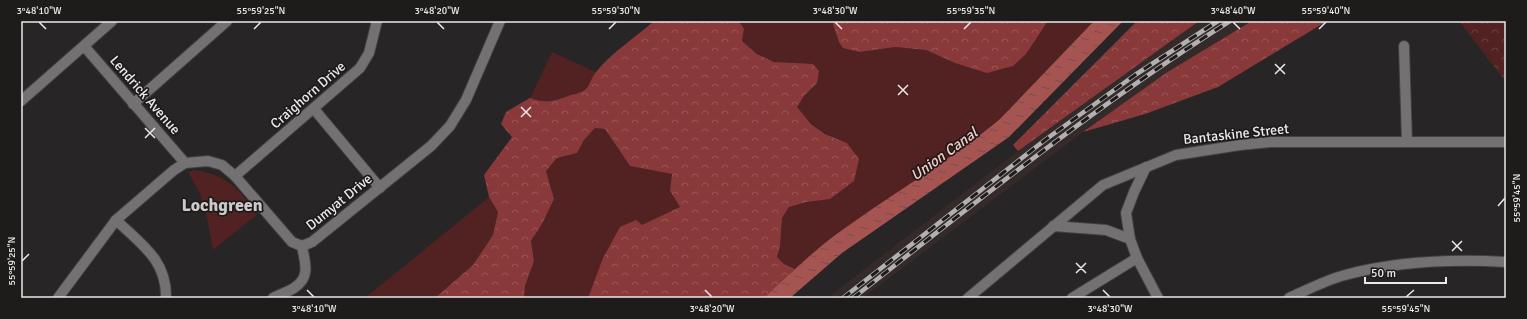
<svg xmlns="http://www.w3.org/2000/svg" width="1527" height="319" font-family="Signika,sans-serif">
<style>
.built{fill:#342a29}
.grass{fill:#522121}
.forest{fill:url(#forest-crowns)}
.park{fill:url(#park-crowns)}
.water{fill:url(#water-ripples)}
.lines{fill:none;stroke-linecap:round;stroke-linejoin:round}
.minor-casing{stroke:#424040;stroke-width:12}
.minor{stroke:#737171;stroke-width:10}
.rail-casing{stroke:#b2b0b0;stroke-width:4.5}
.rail{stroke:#1e1b1b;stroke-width:3;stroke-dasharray:9;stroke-linecap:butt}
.ticks{fill:none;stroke:#ebe9e9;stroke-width:1.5}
.labels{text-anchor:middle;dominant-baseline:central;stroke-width:3.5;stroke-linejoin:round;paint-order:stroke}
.street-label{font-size:14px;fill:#ebe9e9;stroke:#1e1b1b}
.water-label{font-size:15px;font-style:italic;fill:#fbcac6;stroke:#1e1b1b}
.district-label{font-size:18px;font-weight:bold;fill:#cecaca;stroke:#1e1b1b}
.neatline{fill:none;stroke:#ebe9e9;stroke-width:1.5}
.ticks-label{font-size:10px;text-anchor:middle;fill:#ebe9e9}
</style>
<defs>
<pattern id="forest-crowns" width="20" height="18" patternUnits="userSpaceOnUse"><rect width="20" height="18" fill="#893939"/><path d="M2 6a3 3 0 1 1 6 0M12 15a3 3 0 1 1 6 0" fill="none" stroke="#9a5656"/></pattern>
<pattern id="park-crowns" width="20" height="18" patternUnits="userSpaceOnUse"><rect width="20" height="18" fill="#522121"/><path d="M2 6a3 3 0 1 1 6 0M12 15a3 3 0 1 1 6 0" fill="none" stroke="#6b4141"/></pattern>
<pattern id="water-ripples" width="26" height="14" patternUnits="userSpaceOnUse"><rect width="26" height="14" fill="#a65451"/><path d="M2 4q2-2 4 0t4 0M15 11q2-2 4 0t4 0" fill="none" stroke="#764d4c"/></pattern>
</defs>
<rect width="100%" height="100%" fill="#272525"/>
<polygon class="built" points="1199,21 1327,21 1218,87 1145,114 1083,132 863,298 827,298 1018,151"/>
<g class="grass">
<path d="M739,21h93l7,21 21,10 35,-5 31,3 29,13 71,-9 22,-33h46l-94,98c-52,44 -112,78 -166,120 -13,10 -27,19 -39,30l-11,-5 -7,-7 3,-10 2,-29 7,-11 17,-5 41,-59c-25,-10 -32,-14 -50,-36l7,-11 13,-13 -4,-19c-35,0 -44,1 -71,-23l2,-12z"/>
<polygon points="552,52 596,72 592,81 583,91 557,101 538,101 530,98"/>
<polygon points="595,128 605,129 630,166 672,174 670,191 680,207 642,226 594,282 588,298 524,298 525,286 534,261 531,241 542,224 554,199 546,171 557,158 577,153 584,140"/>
<path d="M196,170c33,6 42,19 62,44l-45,36 -7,-38 -6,-18 -12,-22z"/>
<polygon points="489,197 498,212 493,235 473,265 435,298 365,298"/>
</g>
<g class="forest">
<path d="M654,21h85l5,8 -2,12 15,13 17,8 39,2 6,7 -2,12 -13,13 -7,11 14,17 14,10 22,9 12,16 -5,22 -24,18 -24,3 -17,5 -7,11 -2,29 -3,10 7,7 11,5 -31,29h-176l15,-40 17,-31 16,-7 6,5 38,-18 -10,-16 2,-17 -42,-8 -25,-37 -10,-1 -11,12 -7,13 -20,5 -11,13 8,28 -12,25 -11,17 3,20 -9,25 -1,12h-89l38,-33 20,-30 5,-23 -9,-15 -5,-22 28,-38 -11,-13 5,-12 24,-14c16,6 26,3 41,-3 4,-1 8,-2 12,-4 7,-4 8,-13 13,-19 16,-20 39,-34 58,-51z"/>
<polygon points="832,21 1048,21 1026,54 1013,66 987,73 955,63 926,50 895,47 860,52 843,48 839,42"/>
<polygon points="1137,21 1199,21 1018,151 1013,145"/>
<polygon points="1252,21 1327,21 1218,87 1145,114 1083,132 1166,73"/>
</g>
<polygon class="park" points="1459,21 1506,21 1506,82"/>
<path class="water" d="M1094,21h29l-114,116 -167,116 -52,45h-26c20,-19 40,-38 61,-55 57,-44 120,-78 175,-124z"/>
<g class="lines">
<defs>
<g id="minor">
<polyline points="84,46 185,163"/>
<polyline points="1404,46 1407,142"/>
<polyline points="21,101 112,21"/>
<polyline points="133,104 227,21"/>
<polyline points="314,109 380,188"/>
<polyline points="1146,167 1134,192 1126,213 1130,239 1137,258 1158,298"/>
<polyline points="235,176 360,68 369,53 377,21"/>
<path d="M116,220c25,24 51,40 50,78"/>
<polyline points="1053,226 1106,230 1130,239"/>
<polyline points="58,298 116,220 174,170 185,163 208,161 222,165 235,176 292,242 302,246 312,242 431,146 450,126 466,100 500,21"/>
<path d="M273,298c7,-4 15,-6 21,-10 17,-11 11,-25 8,-42"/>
<polyline points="968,298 1103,185 1176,155 1240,145 1271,142 1506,142"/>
<polyline points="1072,298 1137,258"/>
<path d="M1289,298c18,-8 37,-18 56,-23 53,-14 107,-16 161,-13"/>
</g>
</defs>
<use href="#minor" class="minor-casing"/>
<use href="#minor" class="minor"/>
<defs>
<g id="rail">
<polyline points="843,298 1045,140 1135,75 1218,21"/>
<path d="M853,298c123,-96 245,-194 377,-277"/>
</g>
</defs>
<use href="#rail" class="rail-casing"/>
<use href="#rail" class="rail"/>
</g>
<path class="ticks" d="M39,22l7,7M437,22l7,7M835,22l7,7M1233,22l7,7M254,29l7,-7M609,29l7,-7M964,29l7,-7M1319,29l7,-7M1275,64l10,10M1275,74l10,-10M898,85l10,10M898,95l10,-10M521,107l10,10M521,117l10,-10M145,128l10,10M145,138l10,-10M1498,206l7,-8M1452,241l10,10M1452,251l10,-10M22,261l7,-7M1076,263l10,10M1076,273l10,-10M307,290l7,7M705,290l7,7M1103,290l7,7M1406,297l8,-7"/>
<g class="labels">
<g class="street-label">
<text transform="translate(145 95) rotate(49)">Lendrick Avenue</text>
<text transform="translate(308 95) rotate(-41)">Craighorn Drive</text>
<text transform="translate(1236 134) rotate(-6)">Bantaskine Street</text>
<text transform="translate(339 202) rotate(-39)">Dumyat Drive</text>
</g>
<g class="water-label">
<text transform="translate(944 154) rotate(-36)">Union Canal</text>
</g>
<g class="district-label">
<text x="222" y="205">Lochgreen</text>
</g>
</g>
<rect width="1527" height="319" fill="none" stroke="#1e1b1b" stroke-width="44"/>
<path d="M1365 277v6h81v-6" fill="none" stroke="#ebe9e9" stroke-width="2"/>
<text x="1371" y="277" font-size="12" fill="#ebe9e9" stroke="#1e1b1b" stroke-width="3" paint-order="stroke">50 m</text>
<rect x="22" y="22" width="1483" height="275" class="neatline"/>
<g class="ticks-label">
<text x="39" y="14">3°48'10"W</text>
<text x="261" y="14">55°59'25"N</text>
<text x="437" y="14">3°48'20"W</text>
<text x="616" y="14">55°59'30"N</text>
<text x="835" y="14">3°48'30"W</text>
<text x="971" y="14">55°59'35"N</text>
<text x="1233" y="14">3°48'40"W</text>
<text x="1326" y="14">55°59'40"N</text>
<text transform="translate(1516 198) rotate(-90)" y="4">55°59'45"N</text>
<text transform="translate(11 261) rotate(-90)" y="4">55°59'25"N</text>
<text x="314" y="312">3°48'10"W</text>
<text x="712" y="312">3°48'20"W</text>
<text x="1110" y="312">3°48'30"W</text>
<text x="1406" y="312">55°59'45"N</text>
</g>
</svg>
